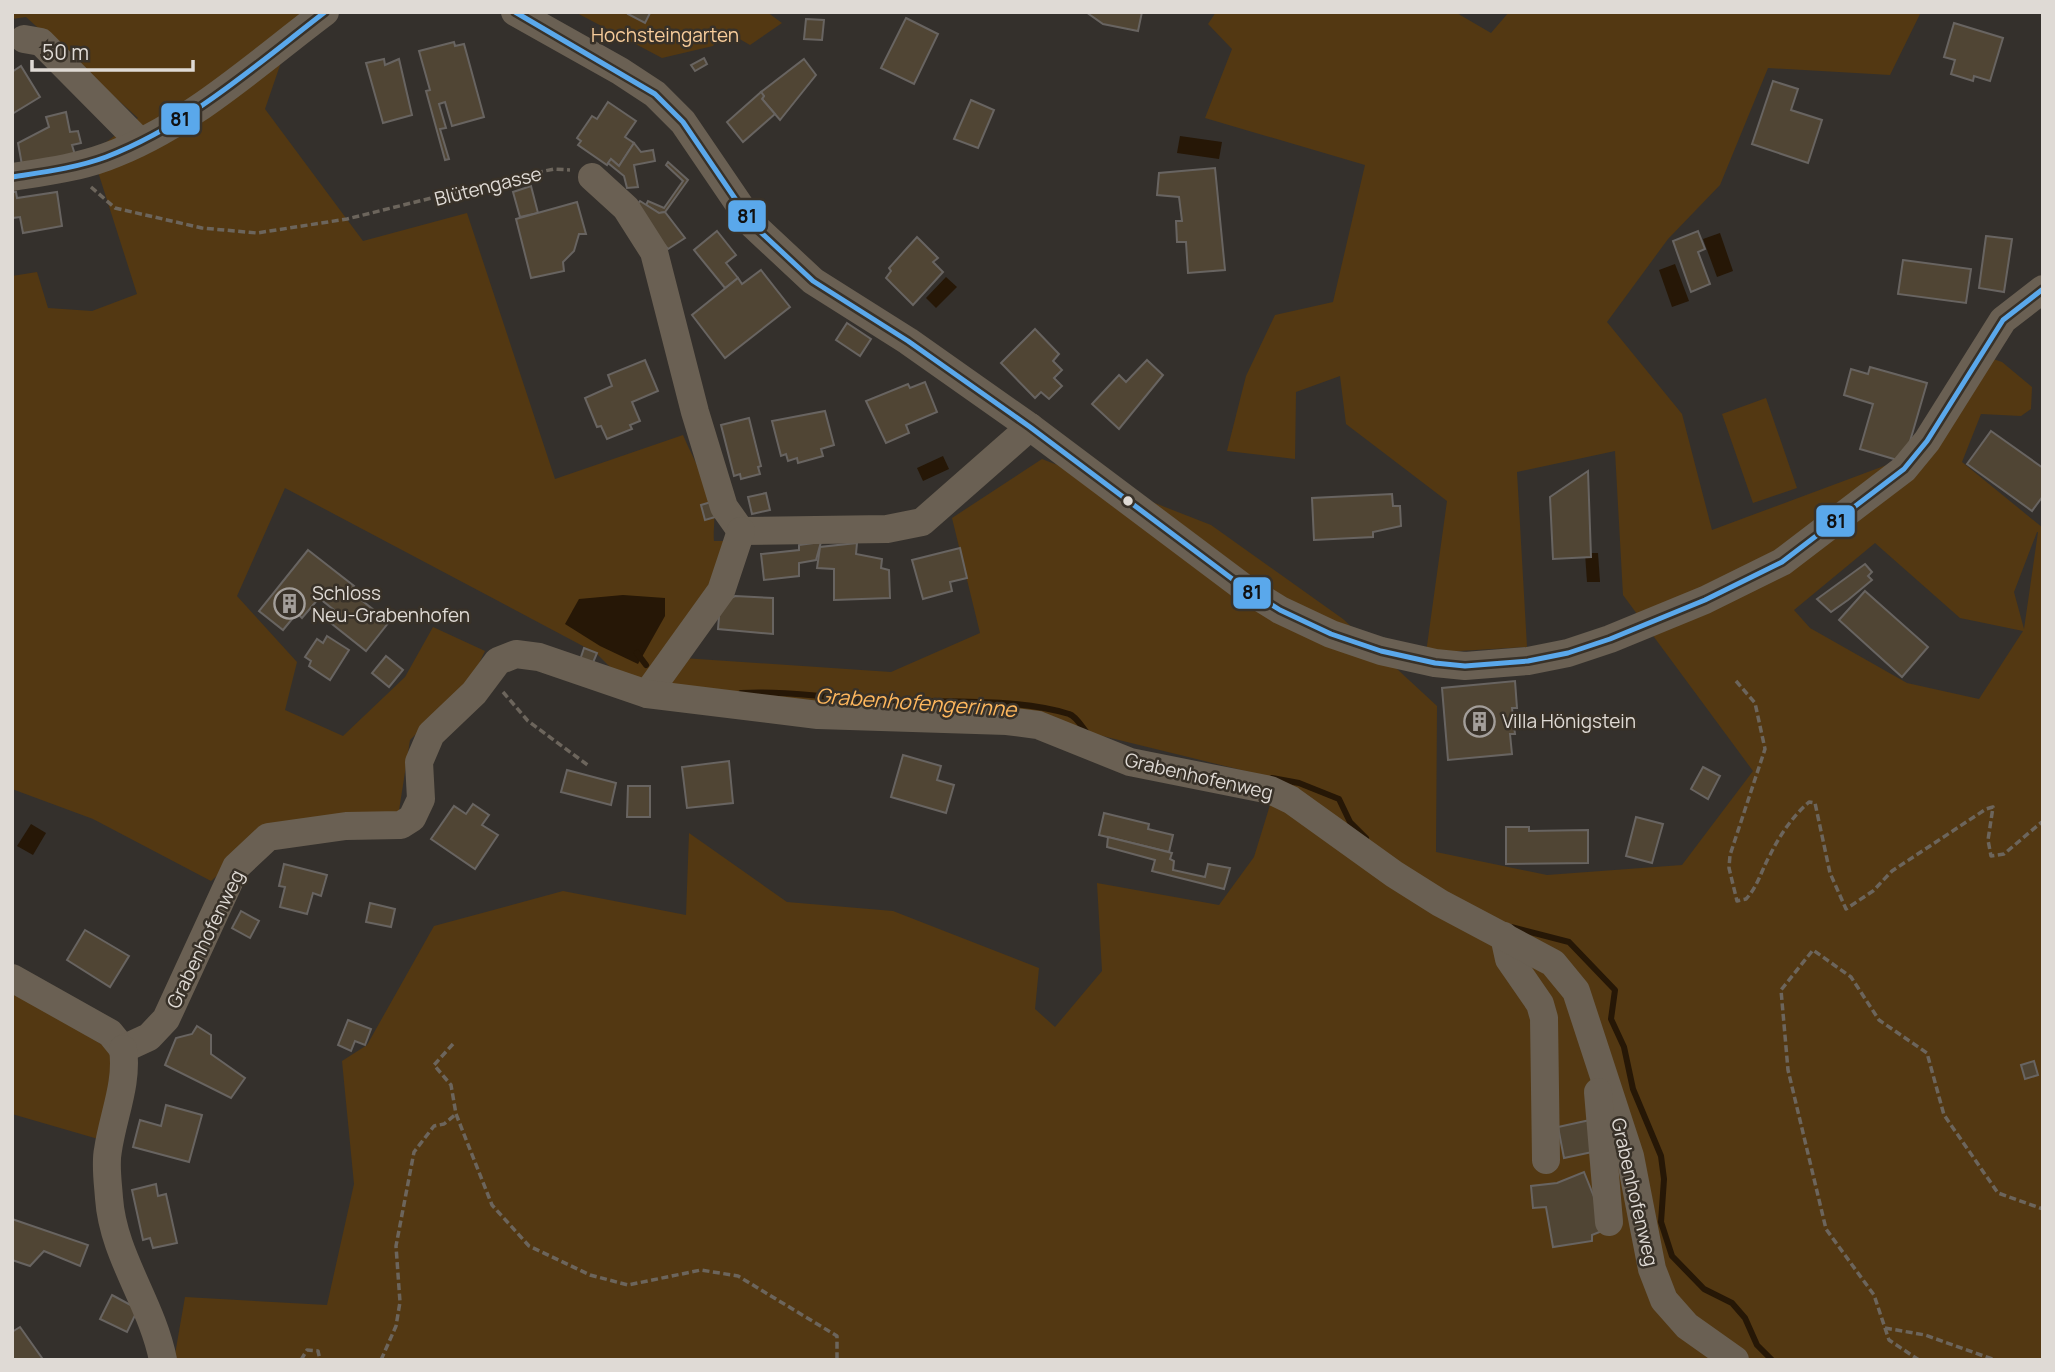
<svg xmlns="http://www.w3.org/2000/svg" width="2055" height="1372" font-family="Manrope,sans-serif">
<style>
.green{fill:#533812;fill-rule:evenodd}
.water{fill:#261706}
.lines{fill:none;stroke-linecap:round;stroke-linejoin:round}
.stream{stroke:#261706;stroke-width:6}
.building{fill:#504534;stroke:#686461;stroke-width:2}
.path{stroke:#6c655c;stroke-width:3.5;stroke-dasharray:7 3.5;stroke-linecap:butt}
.minor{stroke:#6a6053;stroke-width:28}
.bus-1-casing{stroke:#383128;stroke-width:10}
.bus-1{stroke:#5aa8eb;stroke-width:5}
.bus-dot{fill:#dfdad5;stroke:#383128;stroke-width:2.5}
.labels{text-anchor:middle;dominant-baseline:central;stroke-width:5;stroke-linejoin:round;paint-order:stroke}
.park-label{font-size:19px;fill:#f7cc9b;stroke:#383128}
.street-label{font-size:19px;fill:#dfdad5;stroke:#383128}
.poi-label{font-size:19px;fill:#dfdad5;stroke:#383128;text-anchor:start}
.water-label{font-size:21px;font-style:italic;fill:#feb75d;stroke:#383128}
.line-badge{stroke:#383128;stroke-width:2.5}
.pale-badge-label{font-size:19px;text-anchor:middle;font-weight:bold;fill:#111}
</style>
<rect width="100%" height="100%" fill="#34302c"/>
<g class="green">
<path d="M12,12h309l-32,27 -24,70 98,132 104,-28 88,266 128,-44c10,24 28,53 31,79 1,8 -1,18 0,27h12l-43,117 208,14 89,-39 -28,-115 90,-59 169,66 132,94 94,87 -1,146 111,23 135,-10 71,-94 -130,-176 -8,-144 -98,21 10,175 -101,6 21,-152 -101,-77 -6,-48 -44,16 -1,67 -68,-8 19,-75 29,-61 58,-13 32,-137 -160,-47 27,-69 -24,-25 8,-12h239l36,21 18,-21h412l-31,63 -122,-7 -48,117 -52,54 -61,83 75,92 30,116 180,-67 101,-104 9,3 30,25 -1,22 -10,7 -40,-2 -19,48 81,66v832h-1869l11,-63 142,8 27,-121 -12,-123 25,-16 67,-119 129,-35 123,24 3,-82 98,69 106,9 146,57 -4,41 20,18 47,-56 -5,-88 122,22 35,-48 24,-78 -253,-62 -147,2 -259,-43 -23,-23 -311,-165 -48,108 60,66 -12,48 58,26 62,-59 28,-50 52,24 -13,27 -62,62 -12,77 -127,11 -60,53 -118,-62 -81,-30v-513l25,-4 11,36 44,3 45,-17 -45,-141 46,-35 -112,-101 -14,2zM2037,532h1l-14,97 -10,-37zM1875,543l85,75 63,13 -44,68 -72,-16 -97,-55 -16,-18z"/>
<polygon points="575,12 767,12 782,23 750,45 724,30 713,46 662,58"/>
<polygon points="1766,398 1797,488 1753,503 1722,414"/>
<polygon points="12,991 113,1051 105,1141 12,1114"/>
</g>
<g class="water">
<polygon points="1180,136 1222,142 1219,159 1177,153"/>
<polygon points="1720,233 1733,271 1717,277 1703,239"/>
<polygon points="1675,264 1689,301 1672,307 1659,270"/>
<polygon points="946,277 957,287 936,308 926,298"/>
<polygon points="943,456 949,469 923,481 917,468"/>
<polygon points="1585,553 1598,553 1600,582 1587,582"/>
<polygon points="623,595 665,598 665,616 638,664 600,646 565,624 579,599"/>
<polygon points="31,824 46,833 33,855 17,846"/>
</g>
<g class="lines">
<g class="stream">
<polyline points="637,653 646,665"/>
<path d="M741,693c50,-3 99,7 150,8 53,1 127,-3 178,13 7,2 13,13 18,19"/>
<polyline points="1272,778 1299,783 1339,799 1350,822 1366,838"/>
<polyline points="1511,927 1569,942 1615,990 1611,1019 1624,1047 1633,1089 1661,1156 1664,1179 1661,1222 1672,1256 1704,1289 1732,1303 1745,1318 1757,1345 1772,1360"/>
</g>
</g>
<g class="building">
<polygon points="629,12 649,12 650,13 645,23 628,14"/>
<polygon points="1086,12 1142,12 1138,31 1103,24"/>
<polygon points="906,18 938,34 914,84 881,68"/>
<polygon points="806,19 824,20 822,40 804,39"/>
<polygon points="1954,23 2003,38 1990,81 1974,76 1973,81 1951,74 1955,60 1944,57"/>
<polygon points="454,42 455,46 464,44 484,117 452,126 445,102 439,104 446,128 440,129 449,159 445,160 426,91 430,90 419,51"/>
<polygon points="704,58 707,64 695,71 691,65"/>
<polygon points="384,59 385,65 399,59 412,115 383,123 366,63"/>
<polygon points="804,59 816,75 780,120 762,99 764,96 761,92"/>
<polygon points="21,66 40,97 12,114 12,72"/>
<polygon points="1773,81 1798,89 1791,110 1822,120 1808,163 1752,144"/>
<polygon points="761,92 764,96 762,99 775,114 743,142 727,122"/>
<polygon points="971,100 994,110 978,148 954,139"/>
<polygon points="608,102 636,121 625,137 634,143 619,166 611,159 607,165 578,145 581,141 577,138 592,116 597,119"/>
<polygon points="66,112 70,132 78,131 81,143 72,145 75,155 22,165 18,143 49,127 46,117"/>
<polygon points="634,143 641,152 653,150 655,161 634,165 638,187 627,188 624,176 608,163 611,159 619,166"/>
<polygon points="668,162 688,180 665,212 659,213 646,205 648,201 664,208 683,181 666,165"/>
<polygon points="1215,168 1225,270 1188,273 1186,242 1177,242 1176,221 1182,221 1179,197 1157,195 1159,173"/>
<polygon points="531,186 538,213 520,217 513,192"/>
<polygon points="12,192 16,192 17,198 57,192 62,226 23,233 20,217 12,218"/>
<polygon points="640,201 659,213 665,212 685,238 668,249 633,209"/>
<polygon points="577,202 586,234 579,234 574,251 563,262 564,271 531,278 516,219"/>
<polygon points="717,231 736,255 726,263 738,278 725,288 694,250"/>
<polygon points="1698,231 1705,249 1698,252 1710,284 1691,292 1673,241"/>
<polygon points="1986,236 2012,239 2004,292 1979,288"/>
<polygon points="917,237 938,258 933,262 943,272 913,305 886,278 891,271 889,268"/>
<polygon points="1903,260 1971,269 1966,303 1898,294"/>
<polygon points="761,270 790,307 725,358 692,315 738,278 742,284"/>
<polygon points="847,323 871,339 860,356 836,340"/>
<polygon points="1035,329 1059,354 1053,361 1062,370 1054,378 1062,386 1049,399 1041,392 1035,398 1001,363"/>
<polygon points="645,360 658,391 632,402 640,421 630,425 632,429 607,439 601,426 597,427 585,398 612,386 608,375"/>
<polygon points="1147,360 1163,375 1119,429 1092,404 1119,375 1126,382"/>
<polygon points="1870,367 1927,383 1904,462 1860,449 1873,404 1844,395 1851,369 1868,374"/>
<polygon points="925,382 937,412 906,425 909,433 886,443 866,401 908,384 910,388"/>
<polygon points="825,411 834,445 821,449 823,456 798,463 797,458 788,461 786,454 781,456 772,421"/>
<polygon points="749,418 761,466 758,467 760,474 741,479 740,474 734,476 721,425"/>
<polygon points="1991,431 2043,468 2043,496 2032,511 1967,464"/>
<polygon points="1588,471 1591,557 1553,559 1550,497"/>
<polygon points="766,493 770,510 752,514 748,497"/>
<polygon points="1392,494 1393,506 1400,506 1401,526 1373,532 1373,537 1314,540 1312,498"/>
<polygon points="711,502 715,517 705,520 701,505"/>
<polygon points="821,542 816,560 799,563 799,576 764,580 761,554 799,550 799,545"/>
<polygon points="857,543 856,554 882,559 881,568 889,570 890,598 834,600 834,569 817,568 820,547"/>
<polygon points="960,548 967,578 950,582 952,591 923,599 912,560"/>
<polygon points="308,550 354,586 350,591 389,622 366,651 327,620 334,610 319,598 302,618 297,613 283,630 259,611"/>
<polygon points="1865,564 1872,572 1868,576 1872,580 1848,600 1831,612 1817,599"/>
<polygon points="1865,591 1928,647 1902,677 1839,620"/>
<polygon points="735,596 773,598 773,634 718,629 720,604"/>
<polygon points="327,636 349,650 330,680 309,666 311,661 305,657 317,639 323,643"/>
<polygon points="584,648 597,653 592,665 580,660"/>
<polygon points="386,656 403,670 389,687 372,673"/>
<polygon points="1515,681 1517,708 1512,708 1515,734 1510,734 1512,754 1448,760 1442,688"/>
<polygon points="903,755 941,766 937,780 954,785 946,813 891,797"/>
<polygon points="729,761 733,803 687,808 682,767"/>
<polygon points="1703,767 1720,776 1708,799 1691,789"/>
<polygon points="567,770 616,783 611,805 561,792"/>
<polygon points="628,786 650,786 650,817 627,817"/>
<polygon points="473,804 489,815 482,825 498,835 475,869 431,839 454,806 466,814"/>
<polygon points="1104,813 1149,824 1148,829 1173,835 1169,852 1099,835"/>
<polygon points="1636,817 1663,824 1652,863 1626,856"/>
<polygon points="1506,827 1529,827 1529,831 1588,830 1588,863 1506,864"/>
<polygon points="1108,837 1172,853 1170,859 1174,861 1173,870 1205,877 1208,864 1230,868 1224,889 1152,871 1155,860 1107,847"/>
<polygon points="284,864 327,875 321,896 313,893 307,914 280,907 285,887 279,886"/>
<polygon points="370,903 395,909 391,927 366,922"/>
<polygon points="241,911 259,921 250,938 232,928"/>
<polygon points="85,930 129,956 110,987 67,960"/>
<polygon points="348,1020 371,1029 365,1045 355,1041 351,1051 338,1045"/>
<polygon points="197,1026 211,1035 211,1054 245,1078 231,1098 165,1065 176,1038 192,1034"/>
<polygon points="2034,1061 2038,1075 2025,1079 2021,1065"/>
<polygon points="166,1105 202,1115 189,1162 133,1147 140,1120 161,1126"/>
<polygon points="1590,1120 1597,1151 1564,1158 1558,1127"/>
<polygon points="1584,1172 1607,1229 1592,1235 1592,1241 1553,1247 1546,1207 1533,1208 1531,1186 1557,1183"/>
<polygon points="156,1184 158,1196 166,1194 177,1243 153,1248 150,1238 143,1240 132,1190"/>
<polygon points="12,1219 88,1245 80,1266 44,1251 30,1266 12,1260"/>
<polygon points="112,1295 138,1309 127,1332 100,1319"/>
<polygon points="20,1327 42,1358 39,1360 12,1360 12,1332"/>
</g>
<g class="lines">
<g class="path">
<polyline points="91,187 115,208 202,228 257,233 347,219 516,177 554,169 570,170"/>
<path d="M1736,681l19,22 10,46 -35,106 -1,13 8,33 9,-2c12,-13 15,-28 24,-44 10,-20 22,-38 39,-53l6,1 15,70 16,36 27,-18 19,-20 94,-62 7,-2 -5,33 3,16 13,-2 39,-33"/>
<polyline points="503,692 528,721 589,766"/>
<polyline points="453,1044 434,1065 451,1085 456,1114 492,1205 529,1246 590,1275 628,1285 701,1270 738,1276 837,1336 837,1360"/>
<polyline points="1885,1328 1925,1335 1995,1360"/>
<polyline points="301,1360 307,1350 318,1351 320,1360"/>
<polyline points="381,1360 396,1326 400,1302 396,1246 414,1152 434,1126 444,1124 456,1114"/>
<polyline points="1919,1360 1889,1340 1874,1295 1826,1229 1788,1070 1781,990 1813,950 1851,977 1879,1020 1927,1053 1944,1115 1998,1193 2043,1209"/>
</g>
<g class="minor">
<polyline points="515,12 620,71 655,94 683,122 753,225 813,281 908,341 1030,427 1243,587 1280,610 1331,634 1381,651 1435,663 1465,666 1528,661 1568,653 1610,639 1705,600 1782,562 1904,469 1927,441 2003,320 2043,289"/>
<polyline points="24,39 41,42 139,141"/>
<path d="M12,177c32,-5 64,-9 94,-20 81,-29 151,-94 219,-145"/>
<polyline points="592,177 626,208 654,252 695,412 724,507 741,531"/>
<polyline points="741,531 887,529 922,522 1030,427"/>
<polyline points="647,694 721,591 741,531"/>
<polyline points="1504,936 1509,959 1540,1004 1544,1018 1546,1160"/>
<polyline points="12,978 110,1033 123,1049"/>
<polyline points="123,1049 149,1037 166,1019 236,867 268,837 346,826 401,825 412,818 421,799 419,762 431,734 474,693 498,661 516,654 539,657 647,694 818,715 1007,721 1038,725 1130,762 1270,790 1291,800 1394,874 1440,903 1553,963 1576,991 1630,1156 1652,1269 1664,1300 1687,1326 1735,1360"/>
<path d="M123,1049c5,34 -10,67 -15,101 -3,14 0,33 1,48 4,58 43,105 54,162"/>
<polyline points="1598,1092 1609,1222"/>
</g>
<defs>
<g id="bus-1">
<polyline points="515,12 655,94 683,122 753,225 813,281 908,341 1030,427 1243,587 1280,610 1331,634 1381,651 1435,663 1465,666 1528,661 1568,653 1610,639 1705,600 1782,562 1904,469 1927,441 2003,320 2043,289"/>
<path d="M12,177c32,-5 64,-9 94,-20 83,-32 150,-92 219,-145"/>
</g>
</defs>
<use href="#bus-1" class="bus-1-casing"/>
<use href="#bus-1" class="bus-1"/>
</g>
<defs>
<symbol id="building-ring" viewBox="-11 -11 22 22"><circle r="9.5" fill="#383128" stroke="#a39e9a" stroke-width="1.5"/><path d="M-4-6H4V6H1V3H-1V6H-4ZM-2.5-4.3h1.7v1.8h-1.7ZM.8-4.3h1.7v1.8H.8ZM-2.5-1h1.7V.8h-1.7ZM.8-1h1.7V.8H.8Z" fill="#a39e9a"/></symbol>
</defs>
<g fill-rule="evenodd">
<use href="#building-ring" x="272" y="586" width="35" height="35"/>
<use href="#building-ring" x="1462" y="704" width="35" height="35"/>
</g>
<circle class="bus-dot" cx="1128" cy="501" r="6"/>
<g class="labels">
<g class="park-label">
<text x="665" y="35">Hochsteingarten</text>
</g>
<g class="street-label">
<text transform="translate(488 186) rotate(-14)">Blütengasse</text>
<text transform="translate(1199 776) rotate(13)">Grabenhofenweg</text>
<text transform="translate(205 939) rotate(-64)">Grabenhofenweg</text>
<text transform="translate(1635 1192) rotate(77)">Grabenhofenweg</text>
</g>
<g class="poi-label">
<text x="312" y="593">Schloss<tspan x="312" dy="22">Neu-Grabenhofen</tspan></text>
<text x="1502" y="721">Villa Hönigstein</text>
</g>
<g class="water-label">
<text transform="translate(916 702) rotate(4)">Grabenhofengerinne</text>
</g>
</g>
<g class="line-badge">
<rect x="160" y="102" width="41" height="34" rx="7" fill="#5aa8eb"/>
<rect x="727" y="199" width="40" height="34" rx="7" fill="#5aa8eb"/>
<rect x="1815" y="504" width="41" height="34" rx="7" fill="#5aa8eb"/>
<rect x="1232" y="576" width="40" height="34" rx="7" fill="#5aa8eb"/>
</g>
<g class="pale-badge-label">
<text x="180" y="126">81</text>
<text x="747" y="223">81</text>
<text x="1836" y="528">81</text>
<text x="1252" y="599">81</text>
</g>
<rect width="2055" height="1372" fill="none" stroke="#dfdad5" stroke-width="28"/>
<path d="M32 60v10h161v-10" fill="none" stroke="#dfdad5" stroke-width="3.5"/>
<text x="42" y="60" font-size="21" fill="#dfdad5" stroke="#383128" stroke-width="5" paint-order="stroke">50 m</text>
</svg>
